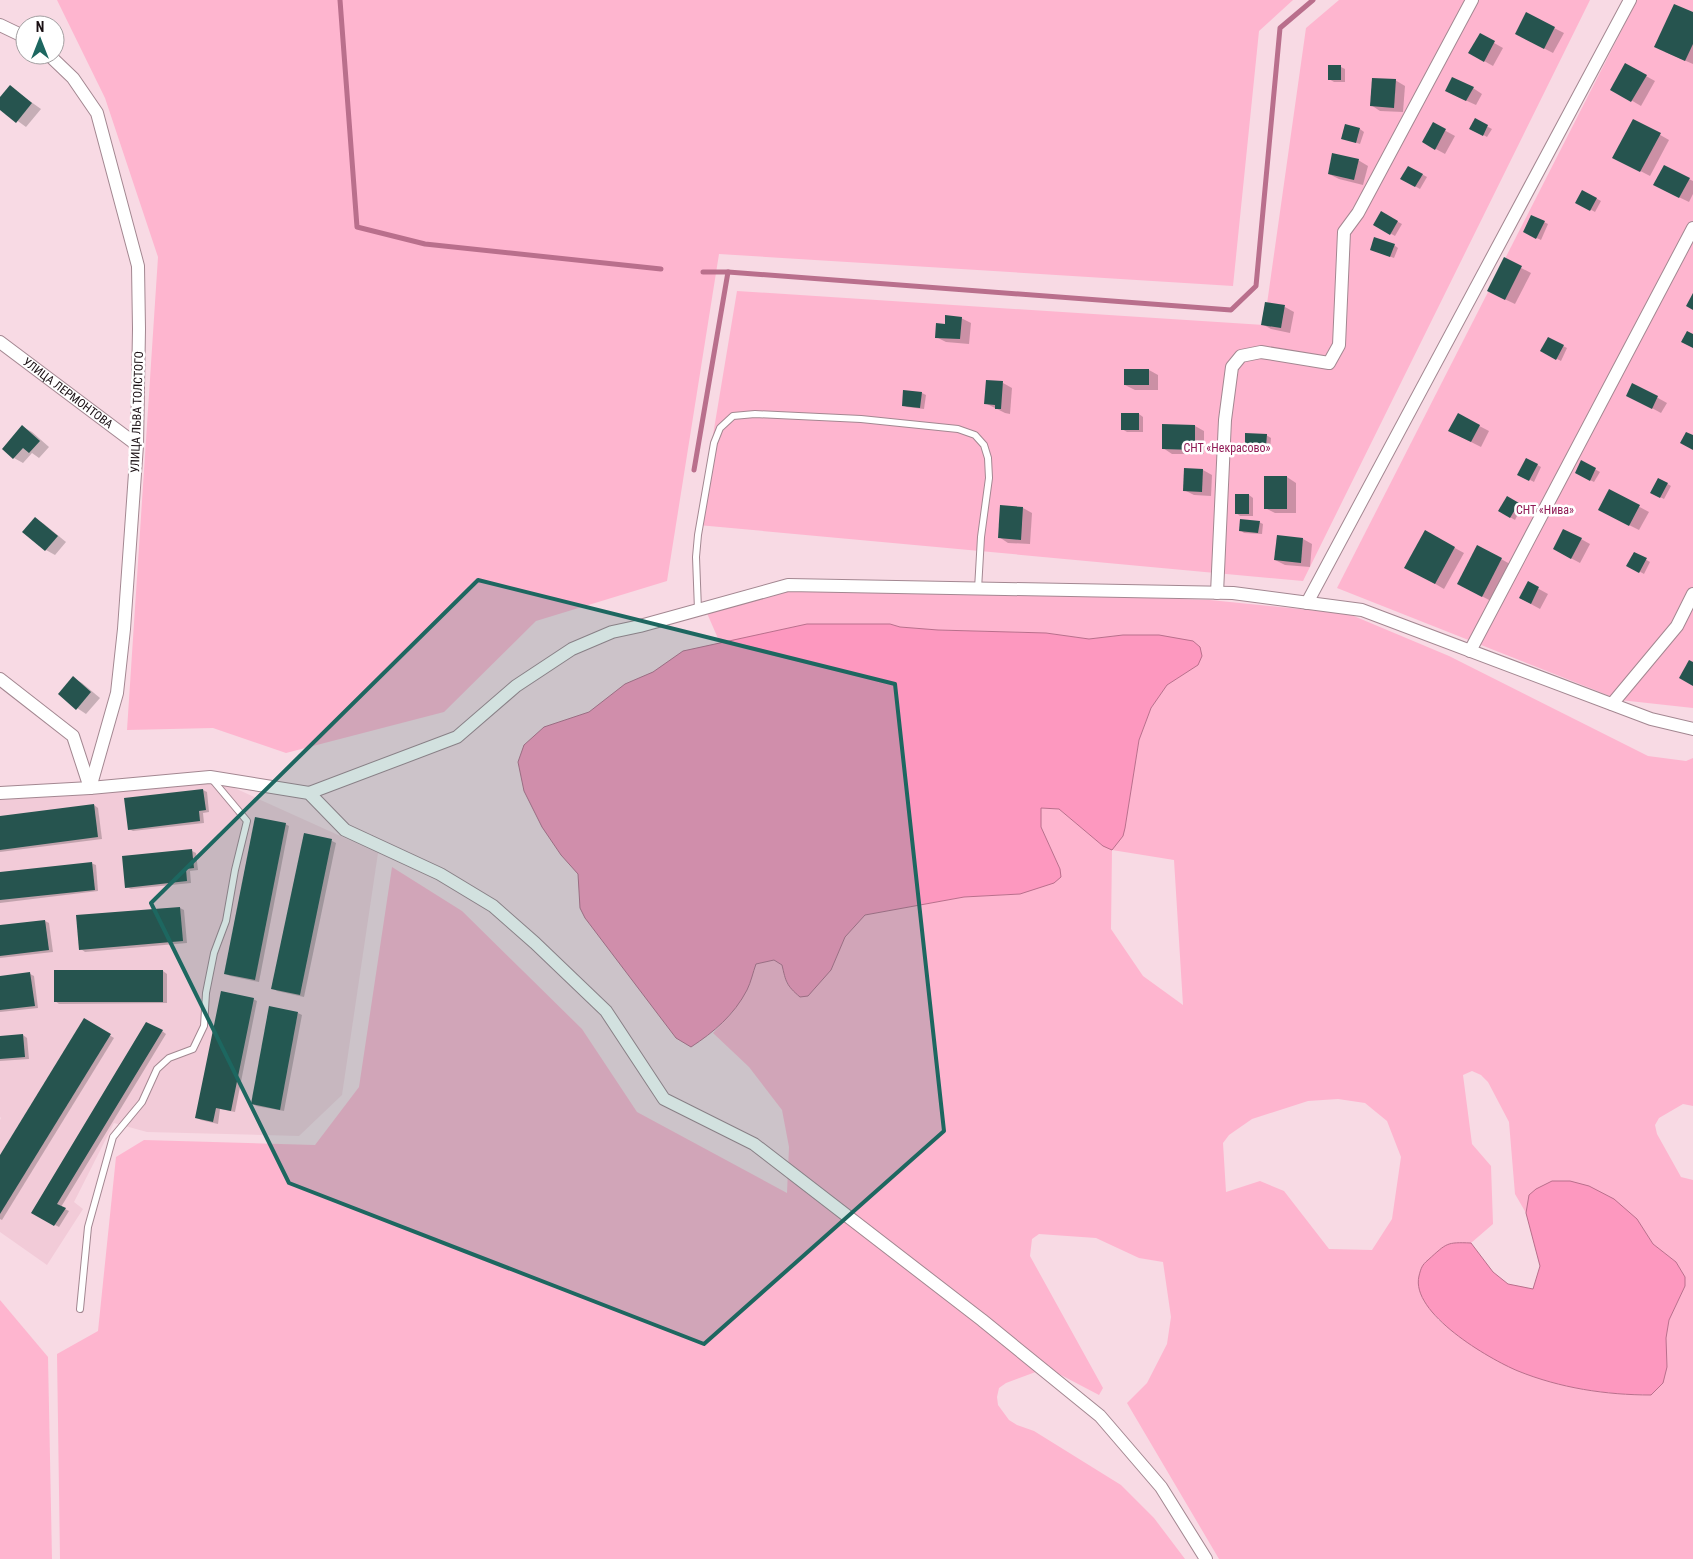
<svg xmlns="http://www.w3.org/2000/svg" width="1693" height="1559" font-family="'Roboto Condensed',sans-serif">
<style>
.built{fill:#f2cbd8}
.green{fill:#feb5cf;fill-rule:evenodd}
.water{fill:#fd98bf;stroke:#b96f8c}
.shadow{fill:#0003}
.lines{fill:none;stroke-linecap:round;stroke-linejoin:round}
.stream{stroke:#b96f8c;stroke-width:5}
.building{fill:#26544f}
.service-casing{stroke:#a38791;stroke-width:8}
.minor-casing{stroke:#a38791;stroke-width:14}
.service{stroke:#fff;stroke-width:6}
.minor{stroke:#fff;stroke-width:12}
.marked{fill:#1d6760;fill-opacity:0.2;stroke:#1d6760;stroke-width:4;stroke-linejoin:round}
.labels{text-anchor:middle;dominant-baseline:central;stroke-width:5;stroke-linejoin:round;paint-order:stroke}
.street-label{font-size:12px;fill:#1a1014;stroke:#fff}
.park-label{font-size:12px;fill:#901b55;stroke:#fff}
</style>
<rect width="100%" height="100%" fill="#f8dae4"/>
<polygon class="built" points="210,777 378,853 342,1095 299,1136 147,1132 114,1123 74,1202 83,1209 47,1265 0,1232 0,1120 1,1118 0,1117 0,796"/>
<g class="green">
<polygon points="57,0 1293,0 1259,31 1233,286 719,254 667,581 536,621 444,712 286,753 213,728 127,730 158,257 105,98"/>
<polygon points="1339,0 1590,0 1303,581 698,525 737,291 1264,325 1306,28"/>
<polygon points="1637,0 1693,0 1693,708 1620,700 1337,588"/>
<path d="M808,586l402,14 139,14 100,42 199,100 38,5 7,-3v348l-10,-2 -24,14 -4,7 2,9 24,43 12,3v379h-474l-92,-156 20,-20 20,-39 4,-27 -8,-55 -24,-4 -43,-20 -57,-4 -7,5 -2,17 73,132 -4,7 -40,-21 -18,-4 -35,13 -7,5 -2,9 1,8 11,15 8,5 17,6 87,54 33,33 31,41h-1125l-3,-205 41,-23 18,-174 28,-17 171,5 44,-58 33,-220 70,44 120,118 55,83 150,81 2,-46 -7,-37 -33,-43 -36,-34 19,-20 15,-23 9,-26 18,-4 8,5 5,19 44,-14 14,-33 20,-22 99,-18 56,-3 40,-25 -19,-42v-19l18,1 44,37 9,3 13,-21 14,-88 12,-32 16,-23 31,-20 -75,-30 -34,4 -43,-6 -108,-3 -38,-3 -10,-3h-83l-87,19 -17,-39zM1112,850l62,10 9,145 -40,-29 -32,-47zM1472,1071l9,4 7,7 21,40 6,72 11,19 3,-18 108,24 16,25 23,18 9,15v9l-16,34 -3,18 1,29 -16,28c-75,0 -151,-22 -209,-72 -7,-6 -13,-16 -19,-23l29,-57h19l22,-19 -2,-58 -19,-22 -9,-69zM1338,1099l27,4 22,18 14,36 -9,62 -20,31 -43,-1 -45,-58 -24,-10 -34,11 -3,-49 6,-8 23,-16 56,-18z"/>
<polygon points="0,1300 48,1357 52,1559 0,1559"/>
</g>
<g class="water">
<path d="M807,624h83l10,3 38,3 108,3 43,6 34,-4h36l34,6 7,6 2,9 -4,9 -31,20 -16,23 -12,32 -14,88 -2,8 -11,14 -9,-4 -44,-37 -18,-1v19l19,42 1,8 -7,6 -34,11 -56,3 -99,18 -20,22 -14,33 -23,26 -8,1c-14,-12 -14,-15 -18,-32l-8,-5 -18,4c-3,8 -5,18 -9,26 -13,25 -33,42 -56,57l-15,-9 -91,-120 -5,-10 -2,-34 -17,-19 -19,-28 -18,-36 -6,-29 6,-17 20,-18 45,-15 36,-28 28,-12 30,-21z"/>
<path d="M1552,1181h18l19,5 25,13 23,20 16,25 23,18 9,15v9l-16,34 -3,18 1,29 -4,16 -12,12c-45,0 -91,-7 -133,-24 -29,-12 -108,-58 -99,-95 2,-8 3,-11 9,-16 19,-17 18,-18 43,-17l22,29 15,12 25,5 7,-23 -14,-53 3,-18 7,-6z"/>
</g>
<g class="shadow">
<polygon points="1693,14 1693,64 1665,52"/>
<polygon points="1554,28 1564,33 1553,53 1526,39"/>
<polygon points="1480,35 1503,48 1493,66 1470,53"/>
<polygon points="1626,65 1655,81 1641,106 1612,89"/>
<polygon points="1341,67 1345,69 1345,82 1334,82 1329,79"/>
<polygon points="1395,80 1405,86 1403,112 1380,111 1371,105"/>
<polygon points="10,87 41,109 26,127 0,108 0,99"/>
<polygon points="1473,88 1482,94 1476,105 1456,96"/>
<polygon points="1475,120 1492,129 1487,137 1471,128"/>
<polygon points="1634,120 1669,140 1650,176 1623,162"/>
<polygon points="1433,124 1455,136 1445,154 1423,142"/>
<polygon points="1360,129 1364,132 1360,144 1342,138"/>
<polygon points="1358,160 1368,166 1363,185 1339,179 1329,174"/>
<polygon points="1409,167 1427,177 1420,189 1402,179"/>
<polygon points="1664,167 1693,181 1693,194 1689,202 1664,190"/>
<polygon points="1583,191 1601,201 1595,212 1577,202"/>
<polygon points="1381,213 1402,224 1395,236 1375,225"/>
<polygon points="1544,222 1548,224 1541,240 1528,234"/>
<polygon points="1394,245 1398,248 1394,258 1375,251"/>
<polygon points="1504,259 1531,273 1515,304 1498,296"/>
<polygon points="1285,307 1294,312 1290,333 1271,329 1262,324"/>
<polygon points="961,318 971,323 969,344 946,342 936,337"/>
<polygon points="1548,338 1567,348 1561,361 1542,351"/>
<polygon points="1125,370 1149,370 1158,375 1158,390 1135,390 1125,385"/>
<polygon points="1003,383 1012,388 1010,414 1005,413 985,403"/>
<polygon points="1633,384 1667,403 1661,413 1637,400"/>
<polygon points="922,393 926,395 924,409 907,407 903,405"/>
<polygon points="1139,414 1143,417 1143,432 1127,432 1122,429"/>
<polygon points="1458,415 1489,431 1481,447 1459,436"/>
<polygon points="1195,426 1204,431 1204,454 1172,454 1163,448"/>
<polygon points="23,427 32,432 49,447 39,458 32,453 23,463 14,458"/>
<polygon points="1266,435 1271,438 1270,449 1250,448 1246,446"/>
<polygon points="1526,459 1541,467 1534,482 1519,474"/>
<polygon points="1582,462 1600,472 1594,482 1576,473"/>
<polygon points="1203,470 1212,475 1211,496 1194,495 1184,490"/>
<polygon points="1287,477 1296,483 1296,513 1275,513 1265,508"/>
<polygon points="1659,479 1671,486 1664,499 1652,493"/>
<polygon points="1610,491 1649,512 1639,530 1609,515"/>
<polygon points="1249,495 1253,498 1253,516 1240,516 1236,513"/>
<polygon points="1507,498 1522,506 1515,520 1499,511"/>
<polygon points="1023,508 1032,513 1030,544 1008,543 999,537"/>
<polygon points="35,518 44,524 66,542 55,555 46,550"/>
<polygon points="1259,522 1263,524 1262,534 1244,533 1240,530"/>
<polygon points="1426,532 1464,553 1444,589 1406,567"/>
<polygon points="1303,539 1312,544 1310,567 1285,565 1275,560"/>
<polygon points="1581,539 1590,544 1580,563 1563,554"/>
<polygon points="1634,553 1650,562 1644,574 1628,565"/>
<polygon points="1501,559 1510,564 1491,601 1468,589"/>
<polygon points="1528,583 1548,594 1540,609 1520,598"/>
<polygon points="73,678 82,683 100,698 86,714 77,708"/>
<polygon points="203,790 207,792 209,812 203,813 204,823 133,831 129,829"/>
<polygon points="94,805 98,808 102,839 0,852 0,817"/>
<polygon points="285,824 289,826 259,982 230,976 226,974"/>
<polygon points="305,835 332,841 336,843 304,997 277,991 272,988"/>
<polygon points="192,851 196,853 198,870 190,871 191,883 131,889 126,887"/>
<polygon points="91,863 96,865 98,891 0,903 0,873"/>
<polygon points="180,908 184,910 187,943 85,952 81,949"/>
<polygon points="45,921 49,923 53,952 0,958 0,926"/>
<polygon points="163,971 167,974 167,1003 59,1004 55,1001"/>
<polygon points="30,974 34,976 38,1008 0,1012 0,977"/>
<polygon points="253,999 257,1001 235,1112 220,1109 218,1124 201,1120 197,1118"/>
<polygon points="298,1013 302,1015 284,1111 256,1106 252,1103"/>
<polygon points="84,1020 114,1038 2,1220 0,1219 0,1157"/>
<polygon points="162,1031 166,1034 61,1207 69,1211 59,1227 32,1213"/>
<polygon points="23,1035 27,1038 29,1059 0,1061 0,1037"/>
</g>
<g class="lines">
<g class="stream">
<polyline points="340,0 357,227 425,244 661,269"/>
<polyline points="703,272 728,272 1231,310 1256,286 1280,28 1313,0"/>
<polyline points="694,470 728,272"/>
</g>
</g>
<g class="building">
<polygon points="1674,4 1693,12 1693,44 1685,61 1654,47"/>
<polygon points="1526,12 1555,27 1544,49 1515,34"/>
<polygon points="1480,33 1495,41 1484,62 1468,53"/>
<polygon points="1625,63 1647,75 1631,102 1610,90"/>
<rect x="1328" y="65" width="13" height="15"/>
<polygon points="1452,77 1474,87 1466,101 1445,91"/>
<polygon points="1372,78 1396,79 1394,108 1370,106"/>
<polygon points="10,85 32,103 16,123 0,110 0,97"/>
<polygon points="1475,118 1488,125 1483,136 1469,129"/>
<polygon points="1633,119 1661,133 1640,172 1612,158"/>
<polygon points="1433,122 1446,129 1435,150 1422,142"/>
<polygon points="1345,124 1360,128 1356,143 1341,139"/>
<polygon points="1332,153 1359,159 1354,180 1328,174"/>
<polygon points="1664,165 1690,178 1679,198 1653,185"/>
<polygon points="1408,166 1423,174 1415,187 1400,179"/>
<polygon points="1582,190 1597,198 1590,211 1575,203"/>
<polygon points="1381,211 1398,221 1390,235 1373,225"/>
<polygon points="1531,215 1545,221 1536,239 1523,232"/>
<polygon points="1374,237 1395,244 1390,257 1370,250"/>
<polygon points="1504,257 1522,266 1505,300 1487,291"/>
<polygon points="1693,293 1693,310 1686,306"/>
<polygon points="1265,302 1285,305 1281,328 1261,325"/>
<polygon points="945,315 962,317 960,339 935,338 936,323 945,324"/>
<polygon points="1687,331 1693,334 1693,348 1681,342"/>
<polygon points="1548,337 1564,345 1556,360 1540,351"/>
<rect x="1124" y="369" width="25" height="16"/>
<polygon points="986,380 1003,381 1001,409 995,409 995,405 984,404"/>
<polygon points="1632,383 1658,396 1652,409 1626,396"/>
<polygon points="903,390 922,392 920,408 902,406"/>
<rect x="1121" y="413" width="18" height="17"/>
<polygon points="1458,413 1480,425 1471,442 1448,431"/>
<polygon points="1162,424 1195,425 1195,450 1162,449"/>
<polygon points="22,425 40,441 29,453 23,448 13,459 2,449"/>
<polygon points="1686,432 1693,435 1693,450 1680,443"/>
<polygon points="1245,433 1267,434 1266,447 1245,447"/>
<polygon points="1526,458 1538,464 1529,481 1517,475"/>
<polygon points="1581,460 1596,468 1590,481 1575,473"/>
<polygon points="1184,468 1203,469 1202,492 1183,491"/>
<rect x="1264" y="476" width="23" height="33"/>
<polygon points="1658,478 1668,483 1660,498 1650,493"/>
<polygon points="1609,489 1640,505 1629,526 1598,510"/>
<rect x="1235" y="494" width="14" height="20"/>
<polygon points="1507,496 1519,503 1510,518 1498,511"/>
<polygon points="1000,505 1023,507 1021,540 998,538"/>
<polygon points="35,517 58,536 45,551 22,532"/>
<polygon points="1240,519 1260,521 1258,533 1239,531"/>
<polygon points="1563,529 1582,538 1571,559 1553,549"/>
<polygon points="1425,530 1455,547 1435,584 1404,568"/>
<polygon points="1277,535 1303,538 1301,563 1274,560"/>
<polygon points="1477,545 1502,558 1482,597 1457,584"/>
<polygon points="1634,552 1647,558 1639,573 1626,566"/>
<polygon points="1528,581 1539,587 1531,604 1519,598"/>
<polygon points="1689,660 1693,662 1693,686 1679,678"/>
<polygon points="73,676 91,692 76,710 58,694"/>
<polygon points="203,789 206,810 199,811 200,821 128,830 124,798"/>
<polygon points="94,804 98,837 0,850 0,816"/>
<polygon points="255,817 286,823 255,980 224,974"/>
<polygon points="304,833 332,839 300,995 271,989"/>
<polygon points="192,849 194,868 186,869 187,881 125,888 122,856"/>
<polygon points="92,862 95,890 0,900 0,872"/>
<polygon points="180,907 183,941 79,950 76,915"/>
<polygon points="45,920 49,950 0,956 0,925"/>
<rect x="54" y="970" width="109" height="32"/>
<polygon points="30,972 35,1006 0,1010 0,976"/>
<polygon points="221,991 254,998 231,1111 216,1108 213,1122 195,1118"/>
<polygon points="269,1006 298,1012 280,1110 251,1104"/>
<polygon points="84,1018 111,1034 0,1214 0,1155"/>
<polygon points="146,1022 163,1030 57,1204 66,1208 54,1226 31,1213"/>
<polygon points="23,1034 25,1057 0,1059 0,1036"/>
</g>
<g class="lines">
<defs>
<g id="service">
<polyline points="698,610 696,557 698,535 714,443 720,428 733,416 755,414 861,419 958,429 975,435 984,445 988,458 989,478 981,537 978,589"/>
<polyline points="80,1309 88,1227 113,1137 142,1102 157,1069 169,1058 193,1049 204,1026 206,993 214,953 226,921 235,870 247,821 211,778"/>
</g>
<g id="minor">
<polyline points="0,25 25,37"/>
<polyline points="49,55 73,78 97,113 138,266 139,329 137,445 124,629 117,693 90,788"/>
<path id="s1" d="M0,342l137,103"/>
<polyline points="1217,593 1225,420 1232,367 1241,356 1261,352 1329,363 1339,345 1344,232 1358,213 1472,0"/>
<polyline points="1307,603 1630,0"/>
<polyline points="1470,651 1693,228"/>
<polyline points="0,679 73,736 90,788"/>
<polyline points="1612,704 1677,626 1693,594"/>
<polyline points="0,793 90,788 210,777 309,793 345,830 440,874 493,906 535,943 606,1011 664,1099 754,1144 982,1320 1100,1416 1161,1487 1206,1559"/>
<polyline points="309,793 457,737 516,686 572,649 612,632 640,626 788,585 1233,593 1362,610 1651,719 1693,729"/>
</g>
</defs>
<use href="#service" class="service-casing"/>
<use href="#minor" class="minor-casing"/>
<use href="#service" class="service"/>
<use href="#minor" class="minor"/>
</g>
<path class="marked" d="M478,580l417,104 49,447 -240,213 -415,-161 -138,-280z"/>
<g class="labels">
<g class="street-label">
<text stroke="none"><textPath href="#s1" startOffset="85">УЛИЦА ЛЕРМОНТОВА</textPath></text>
<text transform="translate(137 412) rotate(-88)">УЛИЦА ЛЬВА ТОЛСТОГО</text>
</g>
<g class="park-label">
<text x="1227" y="448">СНТ «Некрасово»</text>
<text x="1545" y="510">СНТ «Нива»</text>
</g>
</g>
<g transform="translate(40 40)"><circle r="24" fill="#ffffff" stroke="#a39fa1"/>
<path d="M0-4L9 19L0 12L-9 19Z" fill="#1d6760"/>
<text y="-8" font-size="14" font-weight="bold" text-anchor="middle" fill="#1a1014">N</text>
</g>
</svg>
